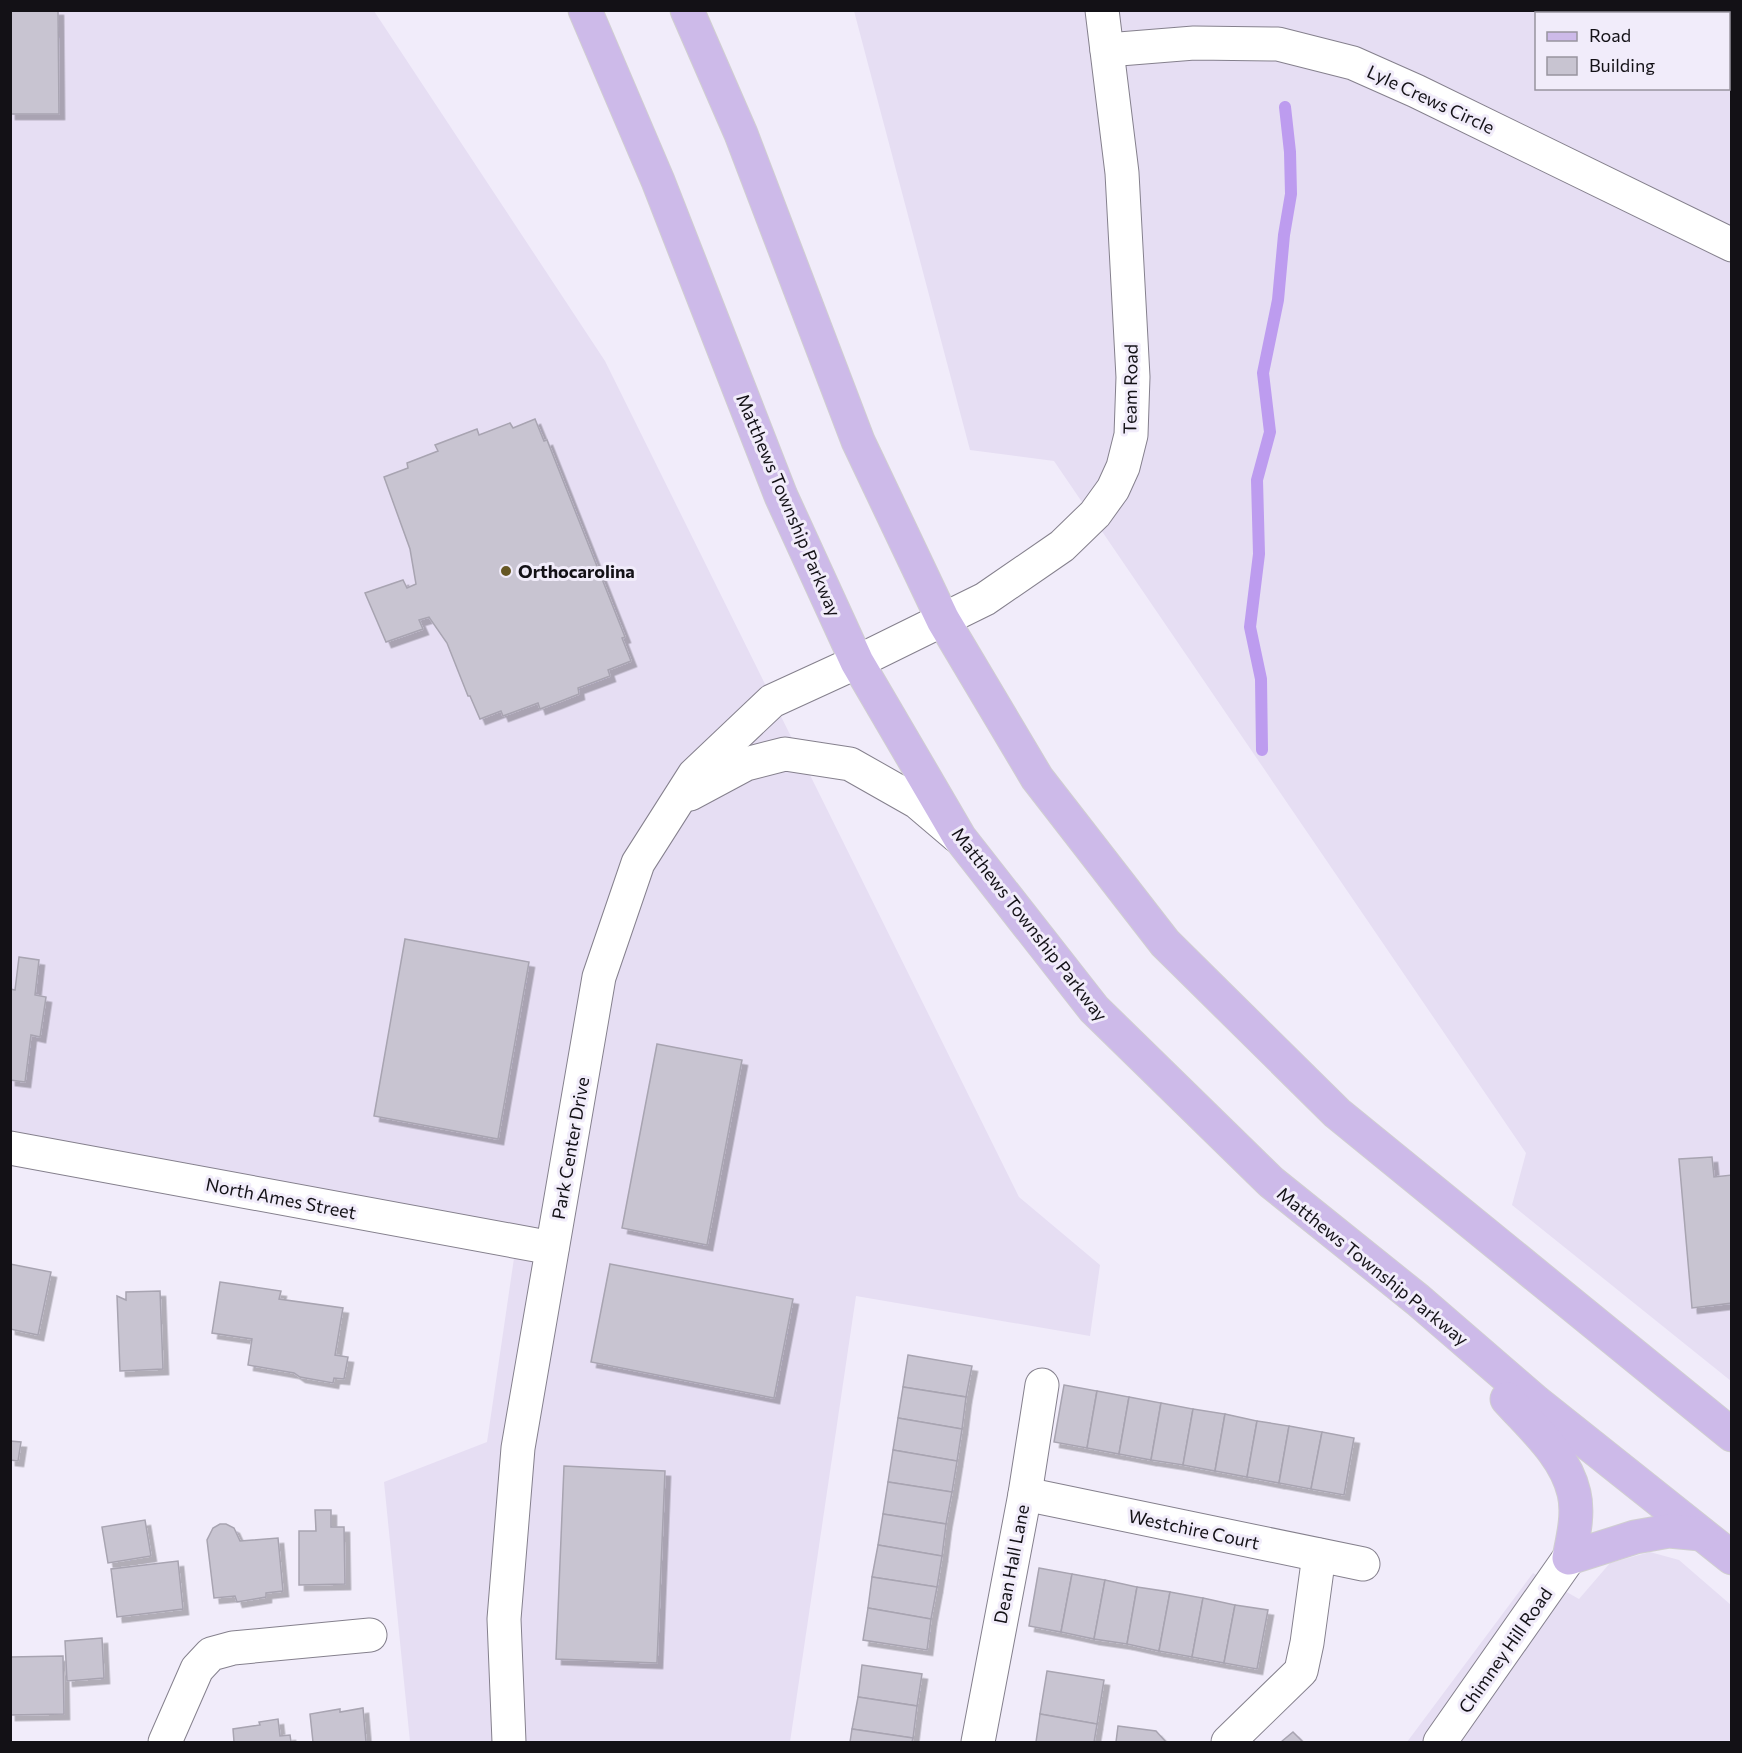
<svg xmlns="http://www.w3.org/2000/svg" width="1742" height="1753" font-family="Commissioner,sans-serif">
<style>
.built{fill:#e6def3;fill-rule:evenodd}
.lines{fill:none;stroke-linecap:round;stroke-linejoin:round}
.stream{stroke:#bd9cef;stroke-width:12}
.building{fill:#c8c4d1;stroke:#a8a4b1;stroke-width:1.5;filter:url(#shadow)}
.street-casing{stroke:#85808d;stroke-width:35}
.primary-casing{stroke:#d0cfd0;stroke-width:35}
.street{stroke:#fff;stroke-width:33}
.primary{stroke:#cdbae9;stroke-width:33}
.poi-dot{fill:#665724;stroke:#f1ecfa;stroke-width:2}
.labels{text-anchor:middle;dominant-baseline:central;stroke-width:6;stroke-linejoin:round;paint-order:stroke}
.street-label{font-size:18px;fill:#131116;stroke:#f1ecfa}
.poi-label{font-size:18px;font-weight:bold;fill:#131116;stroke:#f1ecfa;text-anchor:start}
</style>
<defs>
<filter id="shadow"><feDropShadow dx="5.5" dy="5.5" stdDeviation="0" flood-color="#0004"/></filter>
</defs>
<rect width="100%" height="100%" fill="#f1ecfa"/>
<g class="built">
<polygon points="10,11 374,11 605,361 1019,1197 1100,1265 1090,1336 856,1296 790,1742 410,1742 384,1482 487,1442 518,1231 11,1132"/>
<path d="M854,11h877v1370l-219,-176 14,-52 -472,-692 -84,-11zM1536,14h192v74h-192z"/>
<polygon points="1650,1552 1679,1560 1731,1605 1731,1742 1407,1742 1533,1573 1579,1599 1610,1563"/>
</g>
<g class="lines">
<polyline class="stream" points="1262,750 1261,679 1250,627 1259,554 1257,480 1270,432 1263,373 1278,300 1284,235 1291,194 1290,152 1285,107"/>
</g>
<g class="building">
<polygon points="10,10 58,10 59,114 10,114"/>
<polygon points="535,419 544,441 547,440 625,637 622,638 631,661 608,670 610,676 578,688 579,694 556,703 540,709 538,703 503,716 501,711 480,719 470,696 468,696 447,643 429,617 419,620 423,629 386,642 365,593 403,580 407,588 416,584 410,549 384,477 408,468 407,463 438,451 435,445 477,429 479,435 510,423 513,428"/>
<polygon points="405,939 529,962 498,1139 374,1116"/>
<polygon points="19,957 39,960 35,995 46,997 40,1037 31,1035 25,1082 10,1080 10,989 15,990"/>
<polygon points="657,1044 742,1060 707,1245 622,1228"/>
<polygon points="1712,1157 1714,1177 1732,1175 1732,1303 1692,1308 1679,1159"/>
<polygon points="10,1264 51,1272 38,1335 10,1329"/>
<polygon points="610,1264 793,1299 774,1398 591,1362"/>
<polygon points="220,1282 281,1291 279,1299 343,1308 335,1355 348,1357 344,1379 334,1378 333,1383 300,1377 294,1373 248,1365 252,1339 212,1333"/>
<polygon points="160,1291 163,1369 120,1371 117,1296 126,1300 126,1292"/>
<polygon points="908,1355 972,1366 966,1397 903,1387"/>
<polygon points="1064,1385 1097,1391 1087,1448 1054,1442"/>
<polygon points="903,1387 966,1397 962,1429 898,1418"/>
<polygon points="1097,1391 1129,1397 1119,1454 1087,1448"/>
<polygon points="1129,1397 1161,1403 1151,1460 1119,1454"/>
<polygon points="1161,1403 1193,1409 1183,1465 1151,1460"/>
<polygon points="1193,1409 1225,1414 1215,1471 1183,1465"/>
<polygon points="1225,1414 1257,1421 1247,1477 1215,1471"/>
<polygon points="898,1418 962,1429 957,1461 893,1450"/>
<polygon points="1257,1421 1289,1426 1279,1483 1247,1477"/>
<polygon points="1289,1426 1322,1432 1311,1489 1279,1483"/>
<polygon points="1322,1432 1354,1438 1344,1495 1311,1489"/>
<polygon points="10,1441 21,1442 18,1461 10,1460"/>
<polygon points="893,1450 957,1461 952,1492 888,1482"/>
<polygon points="564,1466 665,1471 657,1663 556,1659"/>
<polygon points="888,1482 952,1492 946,1524 883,1514"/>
<polygon points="315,1510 331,1510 331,1527 344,1527 345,1584 299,1585 299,1531 316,1531"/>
<polygon points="883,1514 946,1524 942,1556 878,1545"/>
<polygon points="145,1520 151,1556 108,1563 102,1527"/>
<polygon points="220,1524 226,1524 234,1528 240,1541 278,1538 283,1591 266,1593 266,1597 237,1602 235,1596 214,1598 207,1540 213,1528"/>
<polygon points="878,1545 942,1556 937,1587 872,1577"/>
<polygon points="178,1561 183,1609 117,1617 111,1569"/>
<polygon points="1039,1568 1072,1574 1061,1632 1029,1626"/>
<polygon points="1072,1574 1105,1580 1094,1639 1061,1632"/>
<polygon points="872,1577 937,1587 931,1619 868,1608"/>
<polygon points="1105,1580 1137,1587 1127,1644 1094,1639"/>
<polygon points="1137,1587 1170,1592 1159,1651 1127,1644"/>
<polygon points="1170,1592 1203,1598 1192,1657 1159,1651"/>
<polygon points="1203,1598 1235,1605 1224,1663 1192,1657"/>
<polygon points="1235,1605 1268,1610 1257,1669 1224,1663"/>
<polygon points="868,1608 931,1619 927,1650 863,1640"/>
<polygon points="102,1638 104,1678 67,1681 65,1641"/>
<polygon points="63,1656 64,1714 10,1715 10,1657"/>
<polygon points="862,1665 922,1674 917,1706 858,1697"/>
<polygon points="1047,1671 1104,1680 1097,1724 1040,1714"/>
<polygon points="858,1697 917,1706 913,1738 852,1729"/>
<polygon points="363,1708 366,1742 313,1742 310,1714 340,1709 340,1712"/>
<polygon points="1040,1714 1097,1724 1094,1742 1036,1742"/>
<polygon points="278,1719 280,1736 290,1735 291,1742 234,1742 233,1729 260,1725 259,1722"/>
<polygon points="1118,1726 1156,1731 1166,1742 1116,1742"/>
<polygon points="852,1729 913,1738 912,1742 850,1742"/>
<polygon points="1293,1732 1303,1742 1281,1742"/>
</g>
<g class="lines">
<defs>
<g id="street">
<polyline points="1107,50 1194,43 1278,44 1353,63 1416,91 1732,245"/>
<polyline points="690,794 746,764 785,754 850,764 917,802 957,836"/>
<polyline points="10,1148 552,1248"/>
<polyline points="1025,1494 1363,1564"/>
<polyline points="165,1742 197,1669 211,1654 233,1648 370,1635"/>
<polyline points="509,1742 504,1619 518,1448 599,977 638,863 694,775 772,701 857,662 985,599 1062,546 1095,514 1113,489 1123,467 1131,435 1133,377 1122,173 1102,10"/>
<polyline points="978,1742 1025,1494 1042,1385"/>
<polyline points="1228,1742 1301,1671 1307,1643 1319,1555"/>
<polyline points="1440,1742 1569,1558"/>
</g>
<g id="primary">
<polyline points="585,10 658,181 781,496 857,662 960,838 1094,1009 1271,1182 1418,1300 1536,1402 1732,1558"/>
<polyline points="687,10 741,134 858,441 943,620 1037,778 1165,943 1337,1113 1732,1435"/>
<path d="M1507,1399c25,28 58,56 67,94 5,21 -1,45 -5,65l66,-21 34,-6 32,3"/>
</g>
</defs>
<use href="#street" class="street-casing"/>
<use href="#primary" class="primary-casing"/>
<use href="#street" class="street"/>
<use href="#primary" class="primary"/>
</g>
<circle class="poi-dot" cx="506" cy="571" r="6"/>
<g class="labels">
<g class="street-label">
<text transform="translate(1431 99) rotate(25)">Lyle Crews Circle</text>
<text transform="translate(1130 389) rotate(-89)">Team Road</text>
<text transform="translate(789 505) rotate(67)">Matthews Township Parkway</text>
<text transform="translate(1030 924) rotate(52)">Matthews Township Parkway</text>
<text transform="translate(570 1148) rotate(-80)">Park Center Drive</text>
<text transform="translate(281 1198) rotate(11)">North Ames Street</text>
<text transform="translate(1373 1266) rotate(39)">Matthews Township Parkway</text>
<text transform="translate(1194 1529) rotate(12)">Westchire Court</text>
<text transform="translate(1011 1564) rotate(-79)">Dean Hall Lane</text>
<text transform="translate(1505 1650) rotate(-55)">Chimney Hill Road</text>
</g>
<g class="poi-label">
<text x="518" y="571">Orthocarolina</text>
</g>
</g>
<rect width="1742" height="1753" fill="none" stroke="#131116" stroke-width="24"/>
<rect x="1535" y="12" width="195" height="78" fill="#f1ecfa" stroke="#98949f" stroke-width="1.5"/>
<rect x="1547" y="32" width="30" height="9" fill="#cdbae9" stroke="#98949f" stroke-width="1.5"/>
<text x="1589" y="42" font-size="18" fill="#131116">Road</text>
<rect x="1547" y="57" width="30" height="18" fill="#c8c4d1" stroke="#98949f" stroke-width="1.5"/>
<text x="1589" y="72" font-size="18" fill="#131116">Building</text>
</svg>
